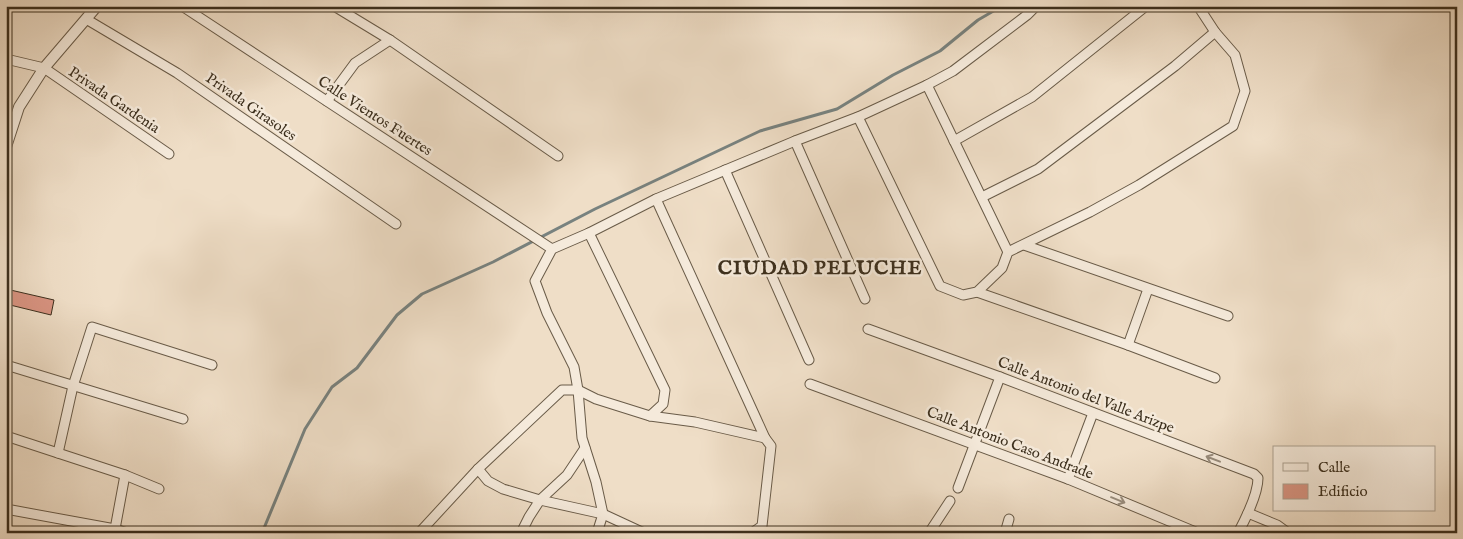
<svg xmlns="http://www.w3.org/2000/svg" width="1463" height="539" font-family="'IM FELL English',serif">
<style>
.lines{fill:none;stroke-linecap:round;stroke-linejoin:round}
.stream{stroke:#78827f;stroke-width:3}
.building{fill:#d99482;stroke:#3c2f1d}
.minor-casing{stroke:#695b48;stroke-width:11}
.tertiary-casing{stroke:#695b48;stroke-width:12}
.minor{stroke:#f5eadb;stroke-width:9}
.tertiary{stroke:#f5eadb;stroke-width:10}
.oneway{stroke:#988c7c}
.labels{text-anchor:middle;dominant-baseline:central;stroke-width:5;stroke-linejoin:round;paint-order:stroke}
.street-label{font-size:15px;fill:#3c2f1d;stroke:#f5eadb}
.district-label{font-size:20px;font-weight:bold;letter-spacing:1px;fill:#3c2f1d;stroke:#f5eadb}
</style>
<rect width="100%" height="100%" fill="#efdec7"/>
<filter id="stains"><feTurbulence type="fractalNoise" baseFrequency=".004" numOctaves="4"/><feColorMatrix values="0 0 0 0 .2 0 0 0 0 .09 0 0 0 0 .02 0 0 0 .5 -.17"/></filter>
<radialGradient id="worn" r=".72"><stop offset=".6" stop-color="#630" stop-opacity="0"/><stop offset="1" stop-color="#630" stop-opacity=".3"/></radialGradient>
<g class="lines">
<polyline class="stream" points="262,533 305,429 332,387 357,368 397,315 422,294 493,262 595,209 760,131 837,109 893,75 940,51 978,20 1002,6"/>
</g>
<polygon class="building" points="6,289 54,300 51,315 6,304"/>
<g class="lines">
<defs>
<g id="minor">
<polyline points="182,6 552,249"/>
<polyline points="334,6 390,40 558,156"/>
<polyline points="86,19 177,73 396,224"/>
<polyline points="6,59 44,68 169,154"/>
<polyline points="927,85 1008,252"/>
<polyline points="327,101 355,63 390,40"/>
<polyline points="858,117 940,286 963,295 977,292 1002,268 1008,252 1090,212 1139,185 1233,126 1245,91 1235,55 1215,32 1198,6"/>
<polyline points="795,141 865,299"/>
<polyline points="954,141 1032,97 1146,6"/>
<polyline points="725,170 809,360"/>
<polyline points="982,197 1038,169 1175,66 1215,32"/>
<polyline points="656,199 765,438 771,446 762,526 752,533"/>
<polyline points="589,233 665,390 663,404 650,416"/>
<polyline points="1024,245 1228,316"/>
<polyline points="977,292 1128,345 1215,378"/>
<path d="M868,329l132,48 254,97 4,4c0,16 -12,40 -20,55"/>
<polyline points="1128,345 1148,289"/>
<polyline points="6,365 183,419"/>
<polyline points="810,384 1068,479 1198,533"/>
<polyline points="6,436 125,475 159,489"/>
<polyline points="58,453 73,386 92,327 212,365"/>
<polyline points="478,469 488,481 503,489 540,500 603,514 644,533"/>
<polyline points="1068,479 1093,413"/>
<polyline points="958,488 1000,377"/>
<polyline points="6,509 115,529 127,533"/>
<polyline points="1248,513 1277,525 1288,533"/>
<polyline points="115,529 125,475"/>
<polyline points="419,533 478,469 562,390 578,390 596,399 650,416 695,422 765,438"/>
<polyline points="521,533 529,517 540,500 567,475 585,448"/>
<polyline points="597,533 603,514 596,482 582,438 578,390 574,367 547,313 535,281 552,249 589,233 656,199 795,141 858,117 927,85 953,71 1027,15 1036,6"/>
<polyline points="929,533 950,501"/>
<polyline points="1005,533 1009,519"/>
</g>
<polyline id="tertiary" points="6,147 19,107 44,68 97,6"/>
</defs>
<use href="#minor" class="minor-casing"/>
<use href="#tertiary" class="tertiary-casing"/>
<use href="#minor" class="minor"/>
<use href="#tertiary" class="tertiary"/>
</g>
<defs><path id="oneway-shaft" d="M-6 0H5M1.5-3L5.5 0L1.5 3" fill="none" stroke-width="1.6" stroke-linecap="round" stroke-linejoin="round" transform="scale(1.25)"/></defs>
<g class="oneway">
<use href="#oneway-shaft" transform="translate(1213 459) rotate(-159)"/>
<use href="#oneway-shaft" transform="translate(1118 500) rotate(22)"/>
</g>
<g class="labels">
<g class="street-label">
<text transform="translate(114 100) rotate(34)">Privada Gardenia</text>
<text transform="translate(251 107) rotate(35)">Privada Girasoles</text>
<text transform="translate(375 116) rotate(33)">Calle Vientos Fuertes</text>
<text transform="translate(1086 395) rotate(21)">Calle Antonio del Valle Arizpe</text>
<text transform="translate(1010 443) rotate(21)">Calle Antonio Caso Andrade</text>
</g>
<g class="district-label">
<text x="820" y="268">CIUDAD PELUCHE</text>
</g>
</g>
<rect width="1463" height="539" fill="none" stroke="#efdec7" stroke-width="25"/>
<rect x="8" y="8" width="1448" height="524" fill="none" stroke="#3c2f1d" stroke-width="2.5"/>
<rect x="12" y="12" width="1438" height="514" fill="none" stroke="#3c2f1d"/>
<rect x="1273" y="446" width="162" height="65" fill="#f5eadb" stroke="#ab9f8f"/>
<rect x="1283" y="463" width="25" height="8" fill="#f5eadb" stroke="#ab9f8f"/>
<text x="1318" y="472" font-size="15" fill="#3c2f1d">Calle</text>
<rect x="1283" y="484" width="25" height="15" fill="#d99482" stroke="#ab9f8f"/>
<text x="1318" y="496" font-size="15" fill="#3c2f1d">Edificio</text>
<rect width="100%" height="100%" filter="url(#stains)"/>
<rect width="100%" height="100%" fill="url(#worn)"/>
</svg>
